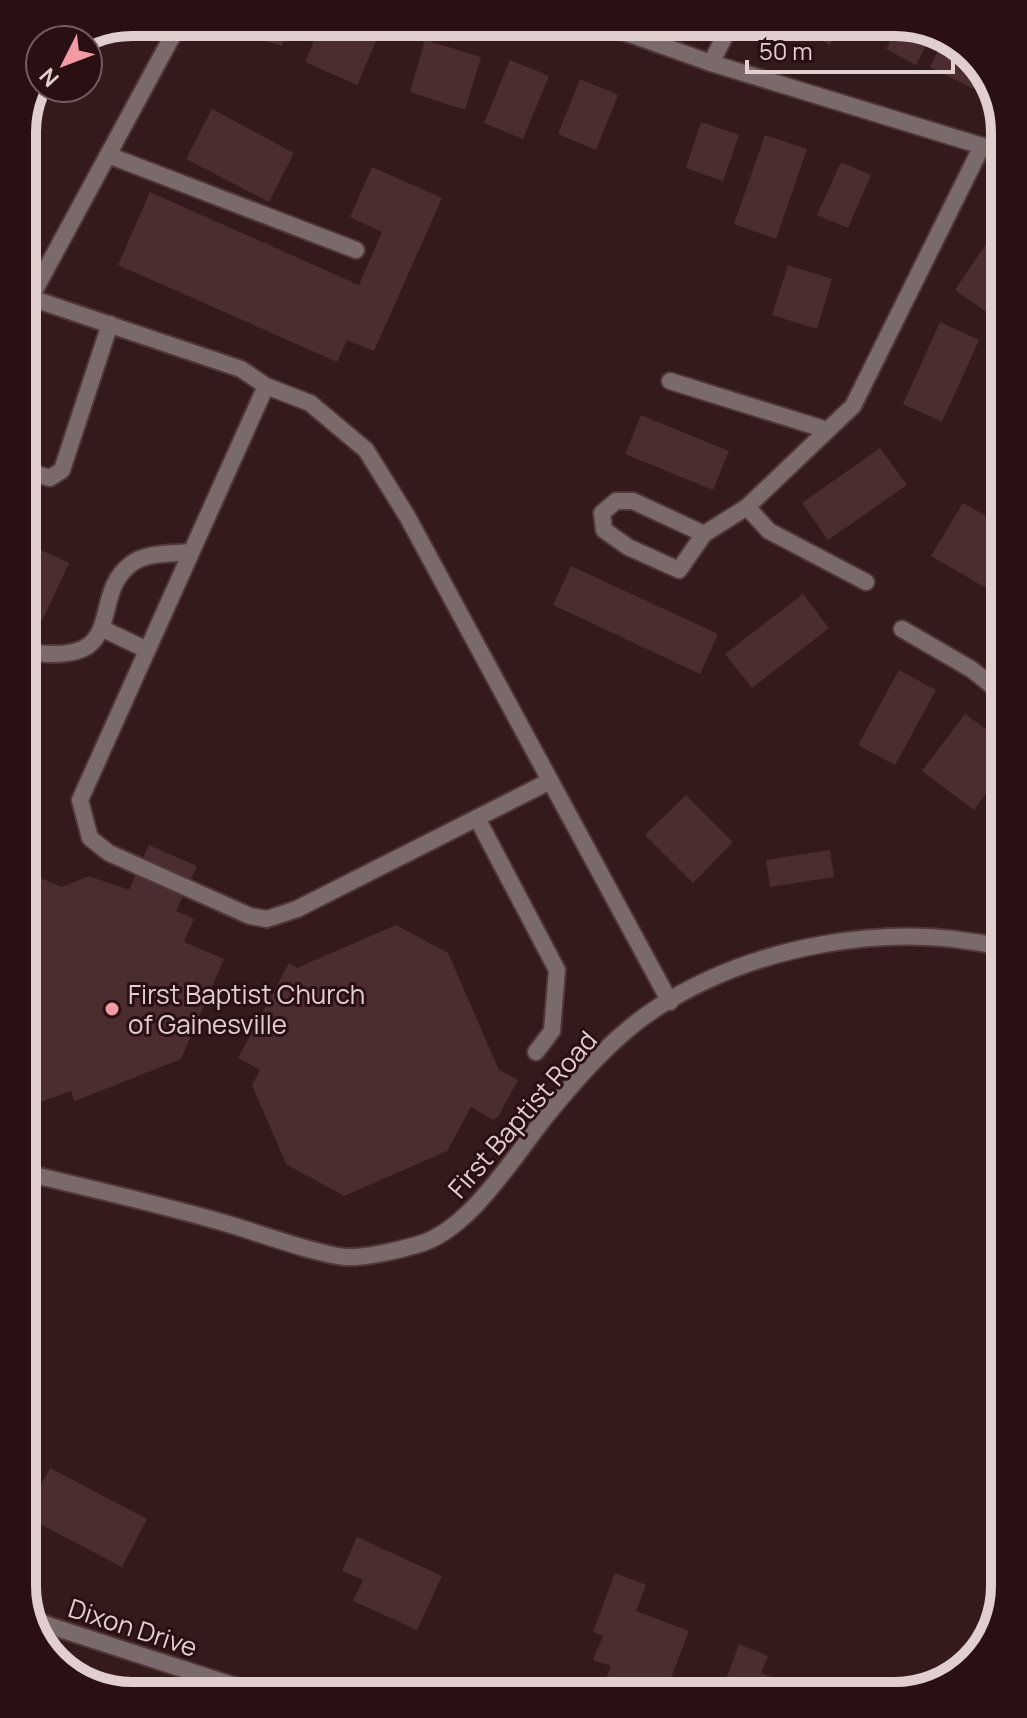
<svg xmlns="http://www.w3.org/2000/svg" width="1027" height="1718" font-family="Manrope,sans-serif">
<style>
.building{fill:#4b2d30}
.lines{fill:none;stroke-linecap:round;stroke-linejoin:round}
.service-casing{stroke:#513738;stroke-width:20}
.minor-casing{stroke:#513738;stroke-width:20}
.tertiary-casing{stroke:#513738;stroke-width:20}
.service{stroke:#7a6a6b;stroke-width:16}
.minor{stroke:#7a6a6b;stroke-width:16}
.tertiary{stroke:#7a6a6b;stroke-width:16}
.poi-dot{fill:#f49aa2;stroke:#2b1013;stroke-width:3}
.labels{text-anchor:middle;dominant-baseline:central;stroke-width:6;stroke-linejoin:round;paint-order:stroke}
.poi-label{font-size:26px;fill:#e1cece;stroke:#2b1013;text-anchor:start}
.street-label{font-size:26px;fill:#e1cece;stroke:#2b1013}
.rim{fill:none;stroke:#e1cece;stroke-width:10}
</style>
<rect width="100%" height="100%" fill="#351a1c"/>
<g class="building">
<polygon points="232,22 289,22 282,46 230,30"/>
<polygon points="322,22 362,22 381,30 357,85 305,62"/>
<polygon points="791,22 858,22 850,37 836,31 830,45"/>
<polygon points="901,22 933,33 916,65 886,49"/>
<polygon points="945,37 957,41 985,73 976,90 930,67"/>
<polygon points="425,40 481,57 465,110 410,92"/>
<polygon points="510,60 549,76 523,139 484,123"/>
<polygon points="580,79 618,95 596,150 558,134"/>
<polygon points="212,109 294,153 269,202 186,159"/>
<polygon points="701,122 739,135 723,181 686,168"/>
<polygon points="765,135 807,149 776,239 734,224"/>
<polygon points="841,162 871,175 848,228 817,215"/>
<polygon points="372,167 442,198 374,351 347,340 337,362 118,265 150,192 359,285 382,232 350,217"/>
<polygon points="1005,216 1005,288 988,313 955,290"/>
<polygon points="788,265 832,279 817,329 772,315"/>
<polygon points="940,322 979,340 942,422 903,404"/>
<polygon points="641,415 729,451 713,490 625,454"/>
<polygon points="880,448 907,485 828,540 802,503"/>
<polygon points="963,503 1005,527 1005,559 988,589 931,556"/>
<polygon points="22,541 69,563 42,621 22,612"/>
<polygon points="571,566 718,634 700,674 553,605"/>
<polygon points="803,594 829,628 752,688 725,654"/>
<polygon points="899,670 936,690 895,765 858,745"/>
<polygon points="965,714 1005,743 1005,768 974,810 922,771"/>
<polygon points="686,795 733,842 693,883 645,835"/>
<polygon points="1005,812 1005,839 993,831"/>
<polygon points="149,845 197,866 176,911 194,919 184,942 224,959 181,1059 75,1101 71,1091 38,1103 27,1072 22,1073 22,870 62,887 89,876 129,890"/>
<polygon points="830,850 834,877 770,887 766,860"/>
<polygon points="396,925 448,953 499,1070 518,1080 498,1117 493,1120 471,1107 447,1151 344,1196 286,1164 252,1085 260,1070 238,1058 289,963 297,968"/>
<polygon points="50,1468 147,1519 122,1567 25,1516"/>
<polygon points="357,1537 442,1576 417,1630 353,1601 363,1580 342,1571"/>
<polygon points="615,1573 646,1585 636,1611 689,1631 664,1696 632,1696 604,1685 611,1666 593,1660 603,1636 593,1632"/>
<polygon points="739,1644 768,1656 761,1673 820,1696 720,1696"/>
<polygon points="862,1689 880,1696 859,1696"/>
</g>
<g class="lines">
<defs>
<g id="service">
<polyline points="108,155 356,250"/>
<polyline points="670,381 827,430"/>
<polyline points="266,386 80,800 90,838 109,853 250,916 267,919 297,909 550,781"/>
<polyline points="22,470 50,478 62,470 110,324"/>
<polyline points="704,534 679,570 628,547 604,530 602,513 616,501 633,501 704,534 747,507"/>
<polyline points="866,582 769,531 747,507 853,406 982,146"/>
<polyline points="103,629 147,650"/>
<path d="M22,651c112,19 64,-54 109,-87 15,-12 41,-10 60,-12"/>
<polyline points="477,818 557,970 552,1031 536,1052"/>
</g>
<g id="minor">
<polyline points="596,22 711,63 1005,153"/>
<polyline points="711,63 732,22"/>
<polyline points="22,295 241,369 266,386 310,403 366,450 407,516 670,1002"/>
<polyline points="31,297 180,22"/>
<polyline points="902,629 971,669 1005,696"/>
<path d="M22,1172c69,17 138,32 206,52 31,9 87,30 117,33 20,1 51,-6 71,-12 53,-13 98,-89 131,-130 31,-38 67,-79 108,-106 98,-64 237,-89 350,-61"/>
<polyline points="40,1642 46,1624"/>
</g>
<polyline id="tertiary" points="29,1619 266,1696"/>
</defs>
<use href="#service" class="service-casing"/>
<use href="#minor" class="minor-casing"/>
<use href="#tertiary" class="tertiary-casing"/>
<use href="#service" class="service"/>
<use href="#minor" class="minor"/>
<use href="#tertiary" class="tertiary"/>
</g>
<circle class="poi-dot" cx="112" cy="1009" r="8"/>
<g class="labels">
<g class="poi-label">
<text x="128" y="994">First Baptist Church<tspan x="128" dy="30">of Gainesville</tspan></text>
</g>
<g class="street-label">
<text transform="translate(522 1114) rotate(-49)">First Baptist Road</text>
<text transform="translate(133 1627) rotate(18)">Dixon Drive</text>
</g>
</g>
<path d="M0 0H1027V1718H0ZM132 36H895A96 96 0 0 1 991 132V1586A96 96 0 0 1 895 1682H132A96 96 0 0 1 36 1586V132A96 96 0 0 1 132 36Z" fill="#2b1013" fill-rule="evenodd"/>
<path class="rim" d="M132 36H895A96 96 0 0 1 991 132V1586A96 96 0 0 1 895 1682H132A96 96 0 0 1 36 1586V132A96 96 0 0 1 132 36Z"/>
<g transform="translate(64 64) rotate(228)"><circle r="38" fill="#2b1013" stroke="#745c5e" stroke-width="2"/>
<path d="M0-6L14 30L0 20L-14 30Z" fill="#f49aa2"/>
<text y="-12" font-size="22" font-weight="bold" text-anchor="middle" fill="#e1cece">N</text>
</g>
<path d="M747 60v12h206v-12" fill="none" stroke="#e1cece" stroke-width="4"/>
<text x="759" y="60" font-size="24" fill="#e1cece" stroke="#2b1013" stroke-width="6" paint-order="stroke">50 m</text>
</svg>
